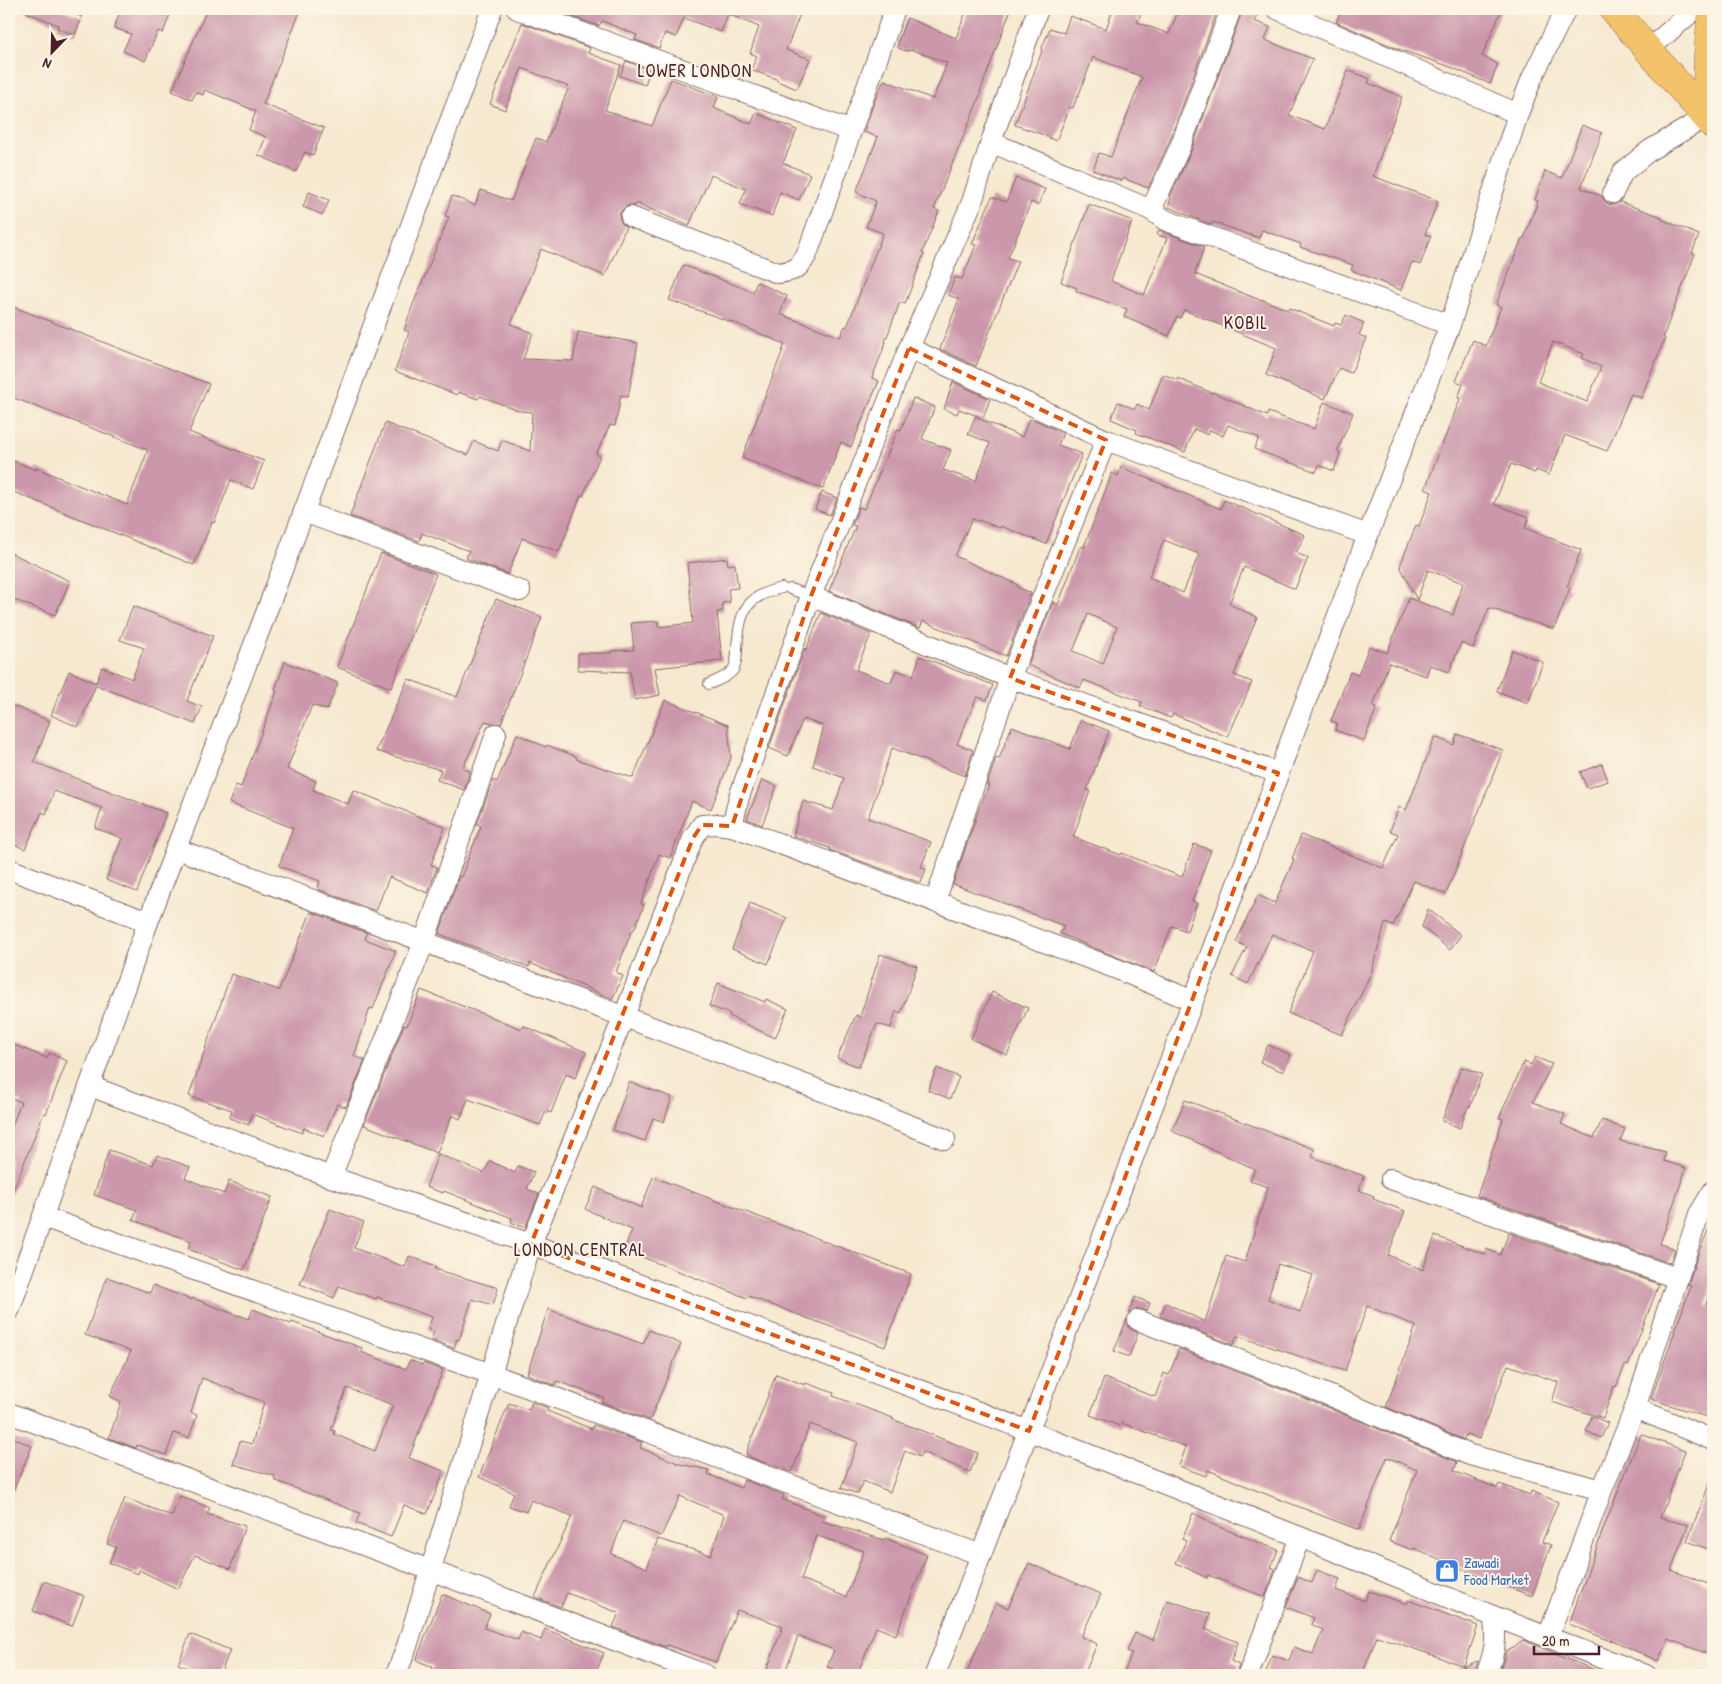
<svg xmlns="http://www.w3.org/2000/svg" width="1722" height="1684" font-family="'Patrick Hand',sans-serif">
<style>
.building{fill:#cb97aa;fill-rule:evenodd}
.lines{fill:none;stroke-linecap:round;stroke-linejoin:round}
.service-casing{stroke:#866665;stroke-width:12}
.minor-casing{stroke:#866665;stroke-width:22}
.primary-casing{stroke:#866665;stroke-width:29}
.service{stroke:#fff;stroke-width:10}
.minor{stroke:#fff;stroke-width:20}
.primary{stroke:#f3c26a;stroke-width:28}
.marked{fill:none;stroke:#e0560e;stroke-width:4;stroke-dasharray:10 6;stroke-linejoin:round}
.labels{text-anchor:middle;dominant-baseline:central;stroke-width:4;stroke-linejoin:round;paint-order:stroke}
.shop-label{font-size:15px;fill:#366cbe;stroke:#fcf5e5;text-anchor:start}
.quarter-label{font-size:18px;letter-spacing:1px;fill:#4a1f2b;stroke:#fcf5e5}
</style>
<rect width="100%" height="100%" fill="#fcf5e5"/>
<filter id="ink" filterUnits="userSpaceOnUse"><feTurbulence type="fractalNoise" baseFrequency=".02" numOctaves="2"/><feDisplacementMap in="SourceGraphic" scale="10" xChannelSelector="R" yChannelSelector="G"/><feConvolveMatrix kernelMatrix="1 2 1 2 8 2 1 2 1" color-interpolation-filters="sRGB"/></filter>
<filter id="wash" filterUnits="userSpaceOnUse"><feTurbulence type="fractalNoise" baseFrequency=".0096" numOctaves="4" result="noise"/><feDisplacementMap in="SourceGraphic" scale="20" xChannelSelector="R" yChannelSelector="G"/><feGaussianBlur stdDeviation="1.12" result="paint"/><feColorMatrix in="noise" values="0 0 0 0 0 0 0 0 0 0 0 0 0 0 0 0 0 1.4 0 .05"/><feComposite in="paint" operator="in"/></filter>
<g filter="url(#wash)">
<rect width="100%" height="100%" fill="#f6e9d0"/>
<g id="blocks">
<g class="building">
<polygon points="27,9 60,9 82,17 75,35 57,28 58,25 26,12"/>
<polygon points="121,9 172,9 163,33 158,31 145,61 123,51 131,34 114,28"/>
<polygon points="207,9 301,9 263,104 324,128 313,155 305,152 296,172 258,155 266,137 249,130 256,111 205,90 203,95 196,92 192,100 172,91"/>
<polygon points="551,9 802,9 786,50 810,59 797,89 777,81 777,79 751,70 757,56 750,53 759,27 728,14 721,32 684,18 676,37 665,33 659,48 635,40 637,35 602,21 599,26"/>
<polygon points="967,9 1011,9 980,92 981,93 934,209 939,211 922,253 924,254 905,304 900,302 885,342 886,342 872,378 879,381 851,447 841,442 823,489 742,458 785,344 737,324 669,300 683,265 753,292 757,282 787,296 780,314 840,337 845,326 847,327 883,233 866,227 876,201 856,192 878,137 864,132 874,102 884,80 933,99 947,63 913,50 906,51 898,48 898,41 907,18 956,38"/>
<polygon points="1113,9 1143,9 1137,22 1169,34 1179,9 1218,9 1169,142 1148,188 1123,178 1122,181 1093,170 1099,153 1111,157 1142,77 1093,57 1078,97 1077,97 1073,108 1070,107 1056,141 1041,134 1015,125 1042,51 1041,50 1050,28 1064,33 1070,16 1106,29"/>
<polygon points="1243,9 1260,9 1254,21 1270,27 1265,40 1313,59 1289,115 1325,129 1348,70 1370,79 1368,83 1402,97 1373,176 1438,201 1425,234 1431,236 1420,265 1412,262 1401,290 1351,270 1353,265 1300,247 1301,244 1262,230 1259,238 1213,222 1212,225 1168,207 1171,198 1170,197 1191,151"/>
<polygon points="1342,9 1502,9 1482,56 1498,64 1490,84 1451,67 1398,49 1336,22"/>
<polygon points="522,23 590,48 588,53 621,65 605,110 652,126 671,79 718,97 714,108 751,124 756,113 797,130 783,163 810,174 799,200 780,192 772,216 740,204 746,189 711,175 689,226 636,203 635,206 629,205 624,208 620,212 619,218 622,224 626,227 605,276 541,249 511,324 533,333 523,359 573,361 578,332 638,343 628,397 621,395 615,426 610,425 596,454 600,456 583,496 581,495 559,552 522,538 508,574 466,558 469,551 422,533 419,541 350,516 385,423 468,455 474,441 498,451 502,440 530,451 532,412 520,411 480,396 478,399 458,392 457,395 395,371 409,332 404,330 412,307 449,217 445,216 452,196 475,205 481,190 511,201 536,138 546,142 569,87 522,68 505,110 490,104"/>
<polygon points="626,61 650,70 645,85 620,76"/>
<path d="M1582,125l20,8 -21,55 21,8 2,4 4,4 6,1 6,-3 42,15 -1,2 38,16 -7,18 3,1 -32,83 2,1 -24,60 -10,-4 -24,57 -42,-16 -16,40 -13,-5 -1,3 -24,-9 -17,40 35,13 -4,11 56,22 -14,37 3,1 -16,41 -65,-21 -16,40 -12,-5 -12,29 -19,-7 -4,11 -37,-13 -16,43 4,1 -13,34 -29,-11 2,-7 -6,-2 19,-49 8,3 11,-29 18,7 22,-55 44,17 10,-32 -35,-13 -11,30 -17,-34 16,-41 3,1 13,-34 -7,-3 35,-90 -2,-1 5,-14 -7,-3 17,-41 13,6 15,-39 -5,-2 26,-67h2l14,-37 -3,-1 10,-29 17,7zM1553,342l31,12 -2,4 19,9 -14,35 -49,-20z"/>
<polygon points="1016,178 1045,189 1038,205 1031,202 1008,258 1018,261 976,366 940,349 959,299 948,295 955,277 962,279 976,245 972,244 992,197 1006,202"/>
<polygon points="309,192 329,200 323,215 303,207"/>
<polygon points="1089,204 1132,221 1111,281 1144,295 1167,238 1157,235 1159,230 1204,247 1195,274 1260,300 1261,299 1288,310 1289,308 1334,326 1335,323 1341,325 1346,315 1364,323 1359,335 1366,338 1351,373 1339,368 1325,399 1266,375 1276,348 1184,310 1180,318 1177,316 1169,336 1124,317 1127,309 1076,291 1077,288 1061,282"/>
<polygon points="9,305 209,384 189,432 264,461 253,489 231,480 214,523 212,522 194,565 9,490 9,459 36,470 36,468 127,505 148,450 9,396"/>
<polygon points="1163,374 1177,380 1177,378 1212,393 1213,392 1267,416 1268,412 1314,429 1324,402 1353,413 1337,452 1340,453 1334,471 1319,465 1316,472 1254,449 1259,438 1228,425 1223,436 1210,430 1208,435 1194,429 1185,452 1136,433 1137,430 1111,419 1118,402 1135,409 1137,404 1149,410"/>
<polygon points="953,382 990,399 983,418 959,409 957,414 944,409"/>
<polygon points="913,398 935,407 922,439 951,450 943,470 976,481 990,443 968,434 975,417 1022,437 1029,419 1035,421 1035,420 1063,433 1058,445 1082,454 1046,544 1001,526 1000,528 978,520 978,521 972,519 955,556 1018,585 1017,587 1031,593 1006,656 923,621 920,628 829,591 856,526 852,525 859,507 864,509 866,505 898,429 901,430"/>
<path d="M1121,467l100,42 3,-9 81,35 -9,18 12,5 -13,31 -51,-22 -15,37 28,13 -23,58 18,7 -24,55 -55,-23 -2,4 -31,-12 2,-4 -58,-22 -4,8 -52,-23 25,-63 5,3 22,-58h4l28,-74 6,3zM1164,540l35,14 -16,39 -34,-16zM1088,614l29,13 -14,37 -30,-13z"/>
<polygon points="822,492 837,498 830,515 815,509"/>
<polygon points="9,552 70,581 55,615 9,598"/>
<polygon points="381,553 436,574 391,688 337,667"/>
<polygon points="727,558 728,565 735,564 738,588 728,589 730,602 722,603 723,611 717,612 722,661 655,668 660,695 635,700 630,672 578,670 578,653 611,653 611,651 634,650 631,623 658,621 658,627 693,623 687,563"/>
<polygon points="496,599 542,617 501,724 492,723 485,721 463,767 464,769 470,771 464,790 437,780 441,770 376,751 408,679 457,697"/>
<polygon points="133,606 213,636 187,701 202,707 195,724 96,685 78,727 51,715 69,671 96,683 102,667 132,679 144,648 120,640"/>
<polygon points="821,613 871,634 856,670 891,683 896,670 913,676 920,656 993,685 987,700 977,697 957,744 973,750 965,776 892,748 868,818 931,842 921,867 926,869 921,883 830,850 830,848 793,836 803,801 833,810 844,778 813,766 824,726 803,719 788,756 769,748 805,648 806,650"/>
<polygon points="1512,650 1543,662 1528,703 1497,691"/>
<polygon points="285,662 338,683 327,710 312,705 287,769 316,781 313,790 348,804 353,790 445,827 431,865 437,867 428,893 389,877 376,911 320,890 318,888 320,881 279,866 293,828 229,803 236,785 241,787 277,691 275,690"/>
<polygon points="665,700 728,725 731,758 711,809 692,801 670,858 659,854 641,904 644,905 634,930 632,930 616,972 623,976 612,999 530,963 529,967 439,934 459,876 461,877 481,826 477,824 493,780 497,782 517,734 546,747 547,745 577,757 576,759 633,778"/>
<polygon points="9,704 50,721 34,762 166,813 137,892 106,880 122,838 95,828 102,808 54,791 46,814 42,812 25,849 9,842"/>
<polygon points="1081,720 1109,731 1087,790 1090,791 1073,837 1121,855 1122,853 1182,877 1194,844 1211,850 1192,901 1197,903 1187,931 1172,926 1154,972 1060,934 1064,926 953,884 978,812 989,785 987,785 996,758 999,759 1012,726 1070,749"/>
<polygon points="1457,734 1503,750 1446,894 1414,881 1393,926 1385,923 1371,973 1342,1035 1288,1013 1313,951 1272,934 1248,984 1232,976 1247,947 1236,942 1258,895 1275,903 1294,859 1292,859 1301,835 1383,868 1398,834 1390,831 1399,807 1406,810 1435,737 1454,745"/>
<polygon points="1602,764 1608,781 1587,788 1580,772"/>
<polygon points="762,780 777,786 762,825 747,819"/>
<polygon points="750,903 787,918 768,964 732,949"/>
<polygon points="1428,909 1461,935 1450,950 1422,927"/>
<polygon points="311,912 367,933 365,939 396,951 373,1009 370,1008 354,1056 365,1060 346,1107 337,1104 324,1136 304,1128 302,1133 252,1114 249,1125 229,1118 232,1110 189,1096 231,974 279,990"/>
<polygon points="880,954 917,966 901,1013 896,1011 891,1028 877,1024 859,1067 837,1058 856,1015 860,1017"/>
<polygon points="718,983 765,1002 766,999 788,1009 775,1038 729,1016 730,1014 709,1006"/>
<polygon points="421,990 522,1029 524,1026 586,1052 575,1078 566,1074 551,1113 546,1111 540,1125 468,1099 460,1119 452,1115 437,1153 364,1125 404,1025 407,1026"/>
<polygon points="992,992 1028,1008 1007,1055 971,1039"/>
<polygon points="9,1043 47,1058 49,1053 67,1061 46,1114 44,1113 10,1198 9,1134 21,1102 9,1097"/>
<polygon points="1268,1045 1291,1055 1283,1072 1260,1062"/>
<polygon points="1535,1057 1552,1064 1533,1102 1565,1114 1561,1124 1594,1138 1602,1120 1625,1129 1620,1141 1666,1152 1664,1161 1686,1168 1660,1244 1675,1249 1670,1263 1477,1196 1503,1119 1499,1118 1524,1062 1531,1065"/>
<polygon points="1461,1067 1482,1074 1470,1107 1468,1107 1460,1128 1442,1121"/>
<polygon points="937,1068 959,1077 950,1099 928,1090"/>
<polygon points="629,1082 672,1097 664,1122 653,1118 645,1141 613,1130"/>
<path d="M1185,1100l129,49 -2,8 52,19 -5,14 15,6 -1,3 32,12 -17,44 35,15 12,-34 50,18 2,-5 13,6 9,-22 150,51 -31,82 -3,-1 -9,22 -2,-1 -11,32 -51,-16 6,-20 -50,-17 -29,74 -13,-5 -2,6 -78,-33 30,-81 -49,-20 -22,65 -108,-35 -4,9 -73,-29 6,-13 39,19 21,-66 19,6 23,-75 -18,-6 5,-12 -83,-38zM1278,1264l35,11 -13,37 -32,-13z"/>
<polygon points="109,1150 153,1165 157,1155 190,1167 185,1178 224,1194 229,1181 272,1197 244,1270 188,1249 191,1241 133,1220 137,1210 94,1195"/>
<polygon points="438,1154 484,1173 490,1161 515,1173 518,1166 534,1172 527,1189 539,1194 525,1228 511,1222 512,1218 444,1191 443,1193 426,1187"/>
<polygon points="653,1177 911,1274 885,1347 748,1296 747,1298 624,1250 632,1230 585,1209 595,1187 641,1208"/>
<polygon points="330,1209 364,1222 354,1248 405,1267 409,1256 436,1266 435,1269 498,1288 493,1305 472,1299 459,1340 457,1339 454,1348 431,1340 434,1332 428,1330 432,1317 377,1297 376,1299 339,1286 334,1298 300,1284"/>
<polygon points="1712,1221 1713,1222 1713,1281 1706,1304 1713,1307 1713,1419 1651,1399 1691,1286 1688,1284 1697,1257"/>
<path d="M107,1277l43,16 3,-8 39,15v-2l47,18v-1l10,4 4,-10 38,15 1,-2 70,26 -1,4 45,17 4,-9 12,5 1,-2 20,7 -34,88 35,13 -17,43 -23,-9 -13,32 -35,-14 4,-10 -86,-33 1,-4 -42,-12 7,-23 12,3 12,-42 -62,-24 -11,35 6,2 -8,23 -15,-5 -8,22 -29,-10 -1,3 -27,-10 12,-36 -11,-6 21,-45 -46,-16zM347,1388l46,17 -18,46 -41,-17 1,-3 -4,-1z"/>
<polygon points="1135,1297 1150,1303 1147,1311 1136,1308 1128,1314"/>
<polygon points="548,1309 643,1344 649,1330 681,1344 650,1420 602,1402 604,1398 557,1381 555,1385 527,1374"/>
<polygon points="1127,1319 1129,1328 1138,1333 1129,1357 1114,1351"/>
<polygon points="1179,1349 1324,1406 1457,1462 1454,1471 1497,1488 1499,1484 1530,1495 1531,1491 1558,1502 1542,1542 1551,1545 1532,1596 1467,1572 1467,1571 1414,1548 1413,1550 1389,1541 1417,1470 1387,1457 1359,1530 1258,1491 1208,1470 1206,1476 1179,1466 1186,1447 1121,1423 1120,1426 1090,1415 1104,1378 1155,1397 1164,1373 1169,1375"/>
<polygon points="776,1374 805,1385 806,1383 834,1393 833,1396 893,1418 892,1419 978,1453 970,1472 922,1452 920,1457 905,1451 890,1492 863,1481 858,1494 841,1488 858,1442 810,1424 792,1472 752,1458 746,1454"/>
<path d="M532,1402l16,6 -1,3 45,18 1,-4 49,17 -2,6 40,16 29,6 -1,4 33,14 3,-8 40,15 -2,4 42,17 -2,5 62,19 1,-2 42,17 -31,80 -20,-8 -19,48h-7l-23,-8 7,-17 -36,-14 -14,39h-19l18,-49 -46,-16 -21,52 -49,-17 -1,2 -53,-20 6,-14 -52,-20 -6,14 -26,-10 37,-81 -41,-16 -5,12 -17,-6 5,-13 -35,-16 30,-74 20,7zM680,1496l44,19 -13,40 -53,-16 -11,29 -36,-14 12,-33 38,15zM817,1536l47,15 -18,46 -45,-18z"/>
<polygon points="1592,1416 1608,1423 1601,1438 1586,1431"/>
<polygon points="1641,1434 1685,1451 1660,1518 1688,1525 1671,1570 1713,1586 1713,1656 1668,1639 1658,1661 1612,1640 1611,1641 1569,1624 1604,1527"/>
<polygon points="9,1436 32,1446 9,1501"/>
<polygon points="1712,1477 1713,1477 1713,1551 1687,1541"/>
<polygon points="180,1496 210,1508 207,1514 245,1526 230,1569 195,1555 178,1589 139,1570 138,1574 109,1563 116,1547 107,1544 125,1498 172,1516"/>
<polygon points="1193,1513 1209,1521 1209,1523 1278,1550 1271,1567 1275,1569 1265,1597 1208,1575 1207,1578 1176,1563 1186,1541 1182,1539"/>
<polygon points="1029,1563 1101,1594 1081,1637 1097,1644 1084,1675 966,1675 996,1603 1008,1608"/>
<polygon points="1317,1570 1340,1579 1336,1590 1365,1601 1369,1591 1407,1604 1408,1600 1478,1626 1464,1666 1377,1636 1362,1675 1265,1675 1272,1655 1289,1661 1294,1647 1313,1654 1323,1630 1311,1624 1314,1618 1286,1607 1298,1577 1312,1583"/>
<polygon points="44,1581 84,1596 72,1626 33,1611"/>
<polygon points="442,1594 490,1614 484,1628 518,1640 521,1632 541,1640 545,1629 604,1653 595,1675 430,1675 433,1667 416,1660"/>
<polygon points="1167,1600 1210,1614 1205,1629 1238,1642 1231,1661 1239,1665 1236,1675 1123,1675 1132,1653 1127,1651 1135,1633 1153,1640"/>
<polygon points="190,1634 230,1650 220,1675 205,1675 178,1664"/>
<polygon points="1523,1640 1557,1654 1557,1655 1605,1674 1605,1675 1499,1675 1506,1651 1515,1647"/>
<polygon points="1478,1661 1474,1675 1445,1675 1445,1674"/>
</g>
</g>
</g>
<g filter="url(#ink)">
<use href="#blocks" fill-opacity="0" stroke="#866665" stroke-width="1"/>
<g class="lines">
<defs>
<g id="service">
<polyline points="790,589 811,596"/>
<path d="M709,684c7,-3 19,-7 24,-14 4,-6 4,-15 4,-22 3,-35 7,-52 45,-60"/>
</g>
<g id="minor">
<polyline points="517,9 851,131"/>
<polyline points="1277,9 1518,114"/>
<polyline points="1649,49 1695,9"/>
<polyline points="991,142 1151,210 1165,220 1450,325"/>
<polyline points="1613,193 1623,172 1650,150 1706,117"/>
<polyline points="1151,210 1180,147 1231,9"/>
<path d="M631,217l147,56c17,-2 21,-4 29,-19l88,-245"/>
<polyline points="909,348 1106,440 1368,535"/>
<polyline points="304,512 520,591"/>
<polyline points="811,596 1010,678 1278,773"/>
<polyline points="732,826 1117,969 1193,1001"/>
<polyline points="177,849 830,1094 945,1139"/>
<polyline points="9,869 148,922"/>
<polyline points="935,902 1010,678 1106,440"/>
<polyline points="90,1086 331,1177 531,1244 1029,1431 1300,1537 1493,1616 1646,1675"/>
<polyline points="331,1177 424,942 496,734"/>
<polyline points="1391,1179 1677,1278"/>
<polyline points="43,1217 491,1374 407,1646 396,1675"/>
<polyline points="9,1311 148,922 263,621 492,9"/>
<polyline points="1138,1320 1328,1395 1470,1455 1602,1490"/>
<polyline points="1635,1408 1713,1440"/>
<polyline points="9,1413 430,1570 706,1675"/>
<polyline points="981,1555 491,1374 531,1244 624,1016 693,838 702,825 716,824 732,826 739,797 811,596 909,348 972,202 991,142 1038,9"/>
<polyline points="1548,1637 1602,1490 1635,1408 1699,1214 1713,1191"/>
<polyline points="935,1675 1193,1001 1368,535 1450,325 1518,114 1532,78 1566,9"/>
<polyline points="1248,1675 1300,1537"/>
<path d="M1486,1675c8,-21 12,-36 7,-59"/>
</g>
<g id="primary">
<polyline points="1613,9 1713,125"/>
<polyline points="1706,117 1708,55 1712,9"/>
</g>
</defs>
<use href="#service" class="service-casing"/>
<use href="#minor" class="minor-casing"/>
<use href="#primary" class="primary-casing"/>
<use href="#service" class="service"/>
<use href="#minor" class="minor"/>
<use href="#primary" class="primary"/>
</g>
</g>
<path class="marked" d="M909,348l197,92 -96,238 268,95 -249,658 -498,-187 162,-406 9,-13 30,1 79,-230z"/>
<defs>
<symbol id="shop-square" viewBox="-11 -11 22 22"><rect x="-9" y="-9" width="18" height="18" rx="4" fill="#3f7fe0" stroke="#fcf5e5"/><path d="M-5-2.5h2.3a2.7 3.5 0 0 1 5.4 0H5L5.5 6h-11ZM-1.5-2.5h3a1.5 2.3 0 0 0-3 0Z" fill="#fff"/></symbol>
</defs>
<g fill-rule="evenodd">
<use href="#shop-square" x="1433" y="1557" width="28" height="28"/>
</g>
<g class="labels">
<g class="shop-label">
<text x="1464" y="1562">Zawadi<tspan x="1464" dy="17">Food Market</tspan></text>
</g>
<g class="quarter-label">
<text x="695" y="70">LOWER LONDON</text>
<text x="1246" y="322">KOBIL</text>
<text x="580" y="1249">LONDON CENTRAL</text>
</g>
</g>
<rect width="1722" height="1684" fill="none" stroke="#fcf5e5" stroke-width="30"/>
<g transform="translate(52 52) rotate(203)" stroke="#fcf5e5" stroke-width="4" paint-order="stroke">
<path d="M0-4L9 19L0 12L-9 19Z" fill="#4a1f2b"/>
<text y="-8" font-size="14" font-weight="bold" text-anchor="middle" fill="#4a1f2b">N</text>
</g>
<path d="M1534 1646v8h65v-8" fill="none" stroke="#4a1f2b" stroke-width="2.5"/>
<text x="1542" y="1646" font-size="15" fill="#4a1f2b" stroke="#fcf5e5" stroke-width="4" paint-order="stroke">20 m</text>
</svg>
